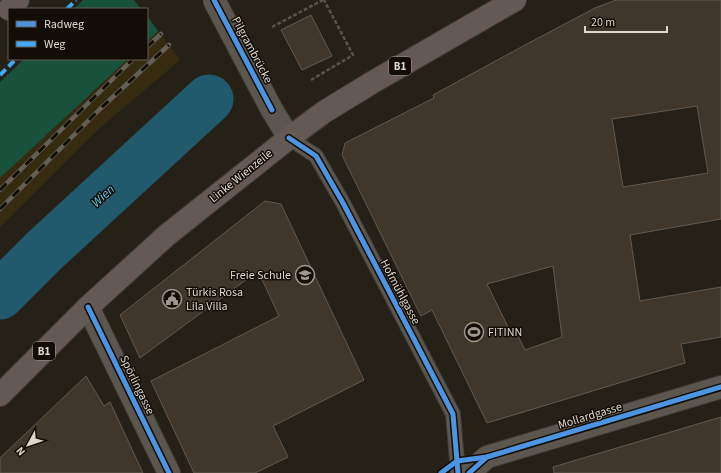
<svg xmlns="http://www.w3.org/2000/svg" width="721" height="473" font-family="'Source Sans 3',sans-serif">
<style>
.built{fill:#362b10}
.green{fill:#19523c}
.lines{fill:none;stroke-linecap:round;stroke-linejoin:round}
.river{stroke:#21596d;stroke-width:49}
.building{fill:#3f382a;stroke:#5f5a50;fill-rule:evenodd}
.service-casing{stroke:#403c34;stroke-width:16}
.minor-casing{stroke:#403c34;stroke-width:24}
.tertiary-casing{stroke:#403c34;stroke-width:24}
.primary-casing{stroke:#403c34;stroke-width:24}
.path{stroke:#58544c;stroke-width:2.5;stroke-dasharray:4 2;stroke-linecap:butt}
.service{stroke:#5b574e;stroke-width:14}
.minor{stroke:#5b574e;stroke-width:22}
.tertiary{stroke:#5b574e;stroke-width:22}
.primary{stroke:#655954;stroke-width:22}
.rail-casing{stroke:#646058;stroke-width:4.5}
.rail{stroke:#120d05;stroke-width:3;stroke-dasharray:9;stroke-linecap:butt}
.tertiary-bridge-casing{stroke:#403c34;stroke-width:24;stroke-linecap:butt}
.tertiary-bridge{stroke:#5b574e;stroke-width:22}
.quiet{stroke:#3fa9f5;stroke-width:4;stroke-dasharray:8 4;stroke-linecap:butt}
.cycleway-casing{stroke:#120d05;stroke-width:8}
.cycleway{stroke:#4d94e3;stroke-width:5}
.labels{text-anchor:middle;dominant-baseline:central;stroke-width:3;stroke-linejoin:round;paint-order:stroke}
.shield{fill:#120d05;stroke:#a19b90;stroke-width:1}
.shield-label{font-size:11px;font-weight:bold;fill:#ded8cc}
.street-label{font-size:12px;fill:#ded8cc;stroke:#120d05}
.poi-label{font-size:12px;fill:#ded8cc;stroke:#120d05;text-anchor:start}
.water-label{font-size:13px;font-style:italic;fill:#5acefa;stroke:#120d05}
</style>
<rect width="100%" height="100%" fill="#262116"/>
<polygon class="built" points="158,31 180,60 101,127 0,227 0,178 128,59 147,59 147,42"/>
<g class="green">
<polygon points="83,0 134,0 141,9 74,9"/>
<polygon points="147,16 158,31 147,42"/>
<polygon points="24,59 128,59 0,178 0,82"/>
</g>
<g class="lines">
<polyline class="river" points="0,295 45,250 209,99"/>
</g>
<g class="building">
<path d="M616,0h105v219l-91,16 10,66 81,-14v50l-40,7 4,19 -198,60 -55,-113 -11,6 -79,-161 3,-12 89,-45 -1,-3 92,-50 70,-37zM697,106l11,67 -85,14 -11,-68zM553,266l9,71 -37,13 -9,-18 -7,-3 -22,-45z"/>
<polygon points="311,15 332,56 302,70 281,30"/>
<polygon points="265,201 281,204 364,380 273,426 288,457 255,473 194,473 151,381 279,316 258,271 140,358 120,315"/>
<polygon points="86,376 104,406 110,402 143,473 0,473 0,458"/>
<polygon points="721,417 721,473 554,473 553,467"/>
</g>
<g class="lines">
<defs>
<polyline id="service" points="289,138 316,156 343,203 453,414 458,473"/>
<g id="minor">
<polyline points="88,307 169,473"/>
<polyline points="469,473 487,457 721,387"/>
</g>
<polyline id="tertiary" points="272,110 289,138"/>
<g id="primary">
<polyline points="9,9 18,0"/>
<polyline points="0,395 88,307 167,235 289,138 324,112 373,82 515,0"/>
</g>
</defs>
<use href="#service" class="service-casing"/>
<use href="#minor" class="minor-casing"/>
<use href="#tertiary" class="tertiary-casing"/>
<use href="#primary" class="primary-casing"/>
<g class="path">
<polyline points="272,27 323,0"/>
<polyline points="311,80 353,55 324,0"/>
</g>
<use href="#service" class="service"/>
<use href="#minor" class="minor"/>
<use href="#tertiary" class="tertiary"/>
<use href="#primary" class="primary"/>
<defs>
<g id="rail">
<polyline points="147,47 161,34"/>
<polyline points="0,190 133,59"/>
<polyline points="0,209 101,108 169,45"/>
</g>
</defs>
<use href="#rail" class="rail-casing"/>
<use href="#rail" class="rail"/>
<defs>
<polyline id="tertiary-bridge" points="214,0 272,110"/>
</defs>
<use href="#tertiary-bridge" class="tertiary-bridge-casing"/>
<use href="#tertiary-bridge" class="tertiary-bridge"/>
<g class="quiet">
<polyline points="67,9 76,0"/>
<polyline points="0,75 16,59"/>
</g>
<defs>
<g id="cycleway">
<polyline points="214,0 272,110"/>
<polyline points="289,138 316,156 343,203 453,414 458,473"/>
<polyline points="88,307 169,473"/>
<polyline points="441,473 457,461 487,457"/>
<polyline points="469,473 487,457 721,387"/>
</g>
</defs>
<use href="#cycleway" class="cycleway-casing"/>
<use href="#cycleway" class="cycleway"/>
</g>
<defs>
<symbol id="school-ring" viewBox="-11 -11 22 22"><circle r="9.5" fill="#120d05" stroke="#9e988c" stroke-width="1.5"/><path d="M0-5L7-2L0 1L-7-2ZM-4 1L0 2.5L4 1V4Q0 6-4 4Z" fill="#9e988c"/></symbol>
<symbol id="civic-ring" viewBox="-11 -11 22 22"><circle r="9.5" fill="#120d05" stroke="#9e988c" stroke-width="1.5"/><path d="M-.6-6.5H3V-4.5H.6V-3L4-1V1h2V6H-6V1h2V-1L-.6-3ZM-1.2 2.5V6h2.4V2.5Z" fill="#9e988c"/></symbol>
<symbol id="stadium-ring" viewBox="-11 -11 22 22"><circle r="9.5" fill="#120d05" stroke="#9e988c" stroke-width="1.5"/><path d="M0-5a6.5 5 0 1 0 0 10a6.5 5 0 1 0 0-10ZM-3.5-1.8h7v3.6h-7Z" fill="#9e988c"/></symbol>
</defs>
<g fill-rule="evenodd">
<use href="#school-ring" x="294" y="264" width="22" height="22"/>
<use href="#civic-ring" x="161" y="288" width="22" height="22"/>
<use href="#stadium-ring" x="463" y="321" width="22" height="22"/>
</g>
<g class="labels">
<g class="shield">
<rect x="389" y="57" width="22" height="18" rx="3"/>
<rect x="33" y="342" width="22" height="18" rx="3"/>
</g>
<g class="shield-label">
<text x="400" y="66">B1</text>
<text x="44" y="351">B1</text>
</g>
<g class="street-label">
<text transform="translate(252 50) rotate(62)">Pilgrambrücke</text>
<text transform="translate(241 176) rotate(-39)">Linke Wienzeile</text>
<text transform="translate(400 292) rotate(62)">Hofmühlgasse</text>
<text transform="translate(137 385) rotate(64)">Spörlingasse</text>
<text transform="translate(590 416) rotate(-17)">Mollardgasse</text>
</g>
<g class="poi-label">
<text x="291" y="275" text-anchor="end">Freie Schule</text>
<text x="186" y="292">Türkis Rosa<tspan x="186" dy="14">Lila Villa</tspan></text>
<text x="488" y="332">FITINN</text>
</g>
<g class="water-label">
<text transform="translate(103 196) rotate(-43)">Wien</text>
</g>
</g>
<rect x="8" y="8" width="140" height="52" fill="#120d05" stroke="#645e55"/>
<rect x="16" y="21" width="20" height="6" fill="#4d94e3" stroke="#645e55"/>
<text x="44" y="28" font-size="12" fill="#ded8cc">Radweg</text>
<rect x="16" y="41" width="20" height="6" fill="#3fa9f5" stroke="#645e55"/>
<text x="44" y="48" font-size="12" fill="#ded8cc">Weg</text>
<g transform="translate(28 445) rotate(230)" stroke="#120d05" stroke-width="3" paint-order="stroke">
<path d="M0-3L7 15L0 10L-7 15Z" fill="#ded8cc"/>
<text y="-6" font-size="11" font-weight="bold" text-anchor="middle" fill="#ded8cc">N</text>
</g>
<path d="M585 26v6h82v-6" fill="none" stroke="#ded8cc" stroke-width="2"/>
<text x="591" y="26" font-size="12" fill="#ded8cc" stroke="#120d05" stroke-width="3" paint-order="stroke">20 m</text>
</svg>
